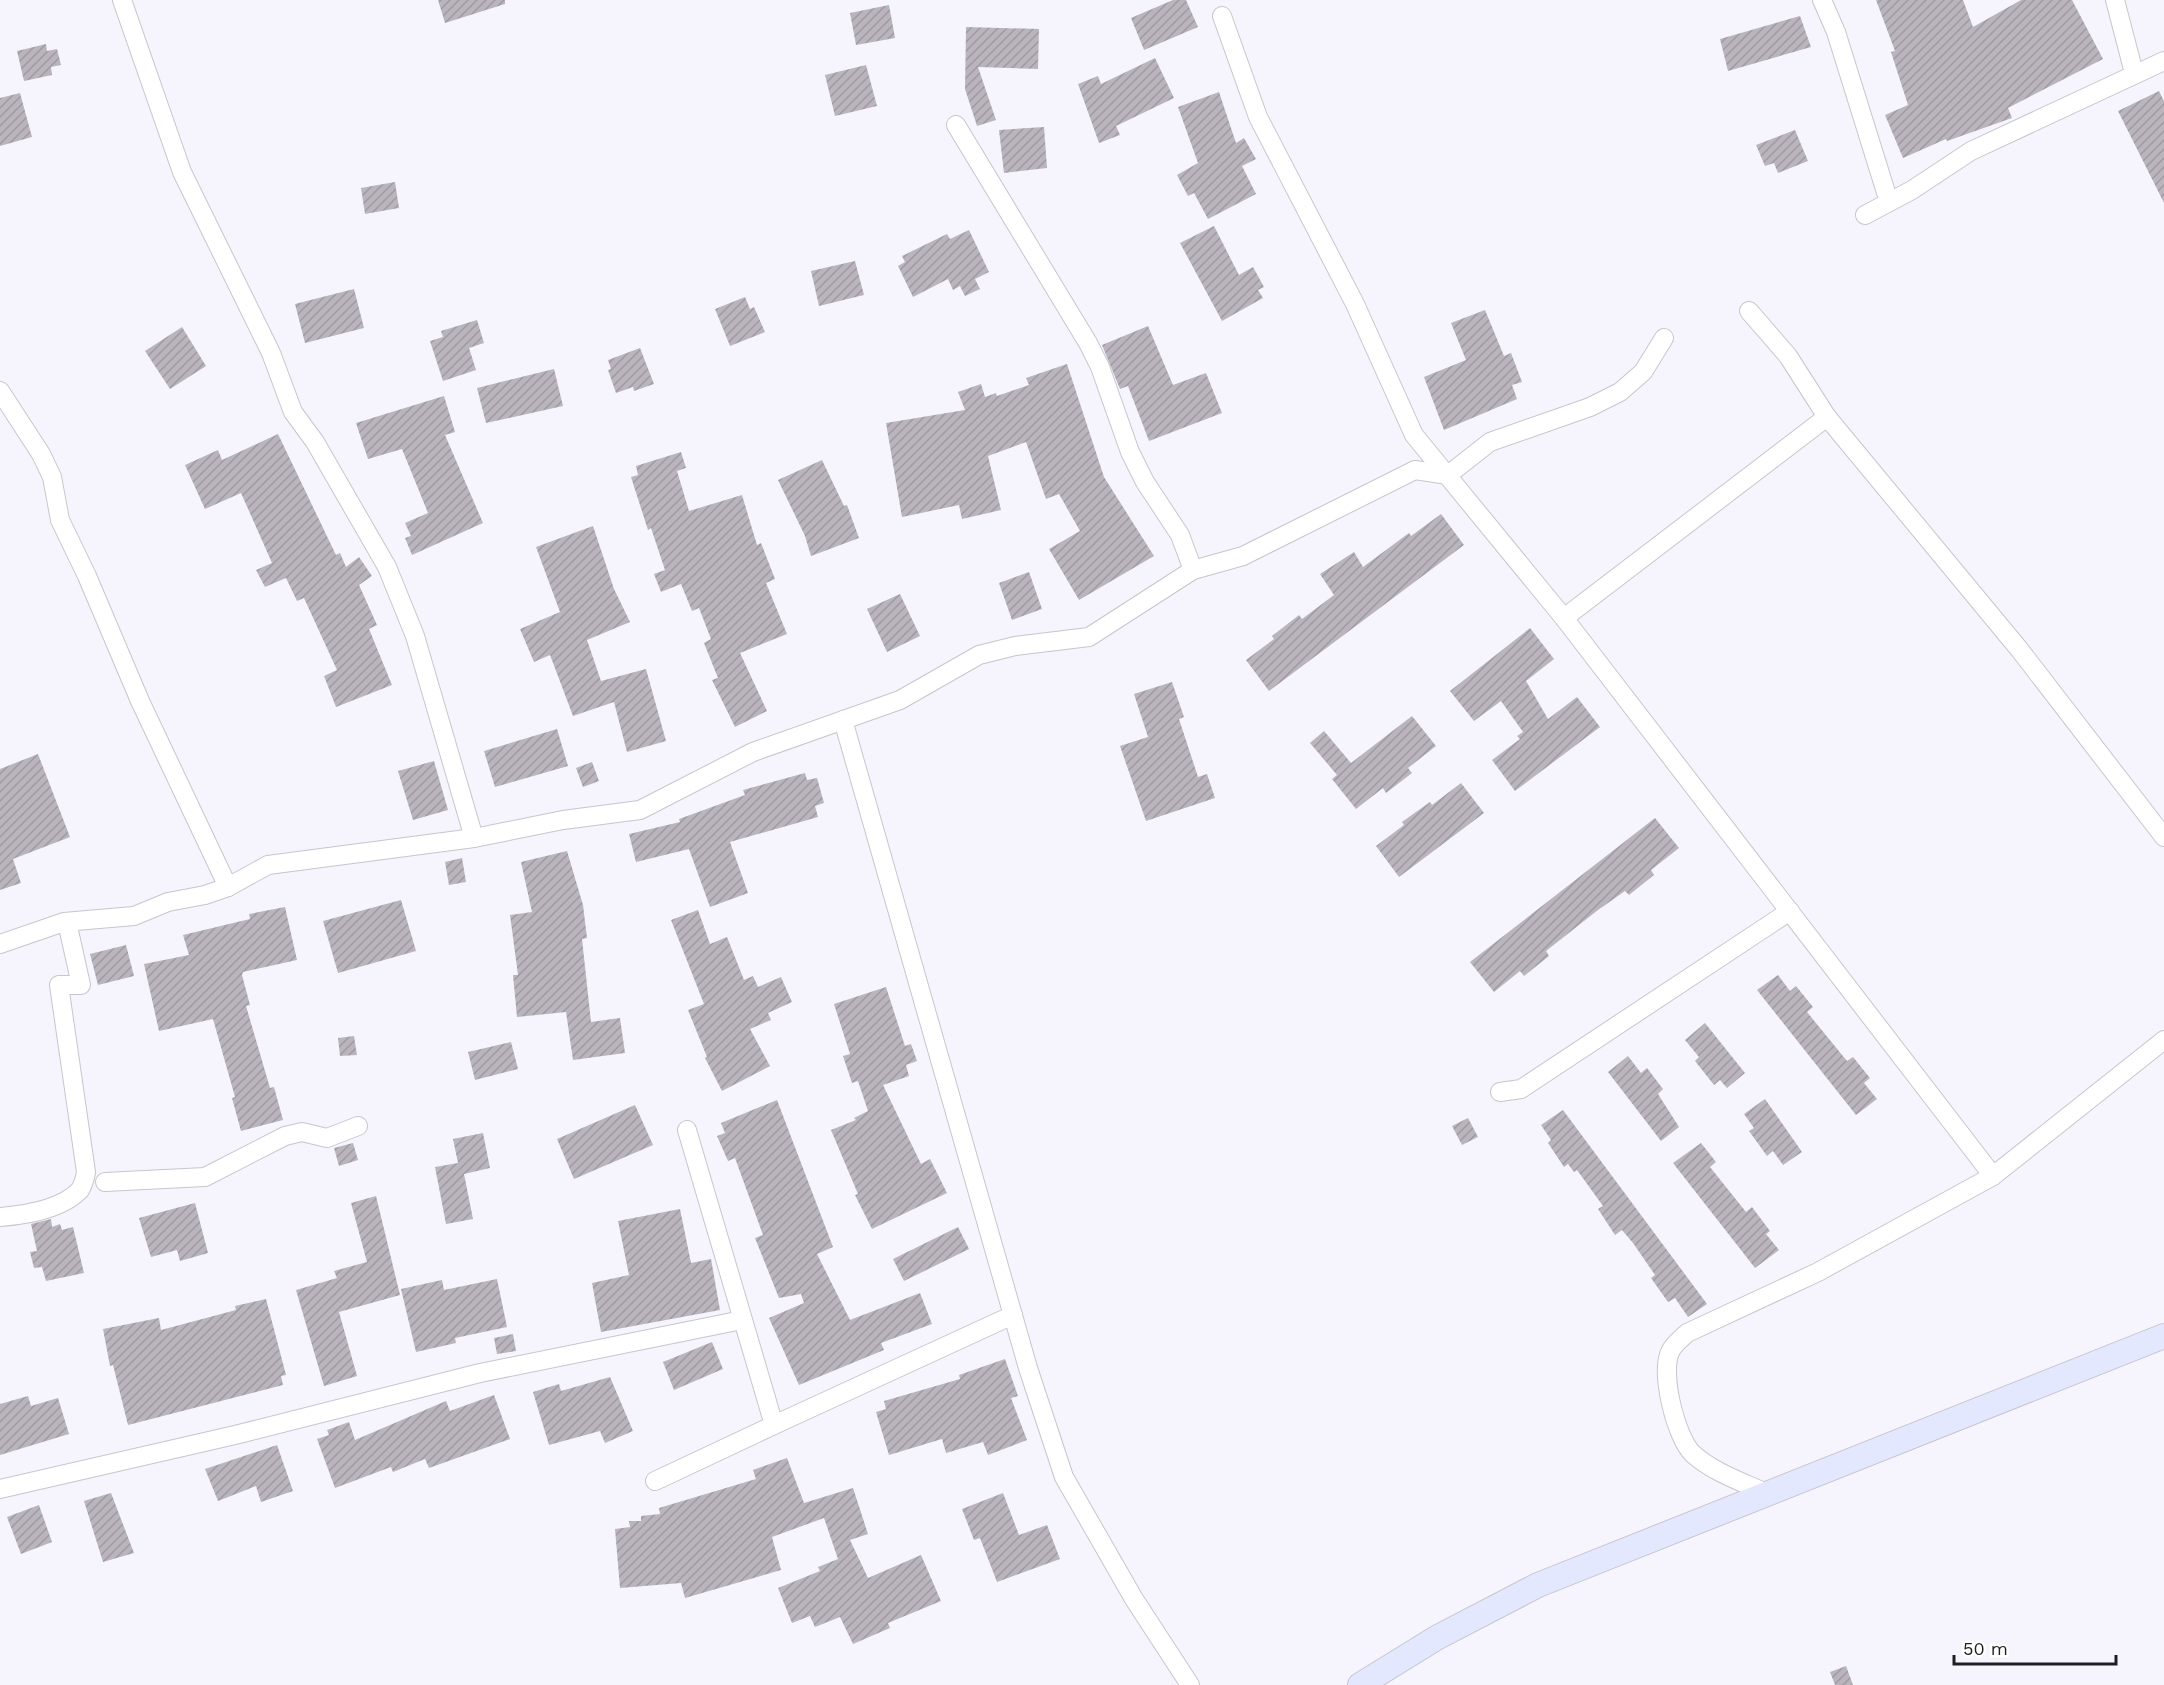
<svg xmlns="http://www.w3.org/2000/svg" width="2164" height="1685" font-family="'Work Sans',sans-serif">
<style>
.building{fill:url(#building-hatch)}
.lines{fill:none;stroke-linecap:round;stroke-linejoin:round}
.minor-casing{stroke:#c7c5ce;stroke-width:20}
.secondary-casing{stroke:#c7c5ce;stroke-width:26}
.minor{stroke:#fff;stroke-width:18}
.secondary{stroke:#e3e8fe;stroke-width:24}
</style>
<defs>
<pattern id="building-hatch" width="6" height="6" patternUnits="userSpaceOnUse" patternTransform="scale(1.5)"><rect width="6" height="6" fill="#bab4bd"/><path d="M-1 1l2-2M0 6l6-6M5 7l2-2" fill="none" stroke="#9f9aa2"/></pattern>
</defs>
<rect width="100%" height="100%" fill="#f6f5fe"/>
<g class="building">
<polygon points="438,0 505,0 505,4 445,23"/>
<polygon points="1173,0 1186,0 1198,27 1144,50 1131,18"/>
<polygon points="1876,0 1963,0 1973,27 2021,0 2072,0 2103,59 2008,108 2012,118 1947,141 1946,139 1903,158 1885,115 1908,105 1891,52 1895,51"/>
<polygon points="889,5 895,38 856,45 850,13"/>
<polygon points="1800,16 1811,47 1728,71 1720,39"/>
<polygon points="966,27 1039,29 1038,69 978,67 996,120 977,126 965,89"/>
<polygon points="46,44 47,51 57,49 61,65 51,67 52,75 24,81 17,51"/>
<polygon points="1155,58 1174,98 1116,126 1120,135 1099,143 1078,84 1098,76 1101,84"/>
<polygon points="866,65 877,106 835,116 825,75"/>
<polygon points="2159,91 2164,101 2164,203 2118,111"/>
<polygon points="1219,92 1236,143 1244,138 1256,159 1242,166 1256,194 1208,219 1194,193 1188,196 1177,175 1198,163 1178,107"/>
<polygon points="20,93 32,137 0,146 0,98"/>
<polygon points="1044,127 1047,168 1004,173 999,130"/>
<polygon points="1795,130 1808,161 1778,173 1774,163 1765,166 1756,145"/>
<polygon points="395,182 399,208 365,214 361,188"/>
<polygon points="1214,226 1239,275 1253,267 1264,287 1258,290 1263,298 1222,321 1180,243"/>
<polygon points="969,230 989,272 975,279 980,289 965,296 960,286 953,290 948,279 913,297 898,266 905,262 902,256 947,234 950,239"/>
<polygon points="855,261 864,295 819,306 811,271"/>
<polygon points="354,289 364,328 305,343 295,304"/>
<polygon points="745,297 750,309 754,307 765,332 730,346 715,309"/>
<polygon points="1485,310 1504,356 1511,353 1522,382 1512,385 1517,399 1444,430 1424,377 1466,360 1451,323"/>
<polygon points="477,320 484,343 469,348 476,370 443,381 430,341 443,337 441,331"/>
<polygon points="1148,326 1173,385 1206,373 1222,413 1149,441 1128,386 1120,389 1102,345"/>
<polygon points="182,327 206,366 170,389 145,351"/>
<polygon points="640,348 654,384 634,391 633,387 616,393 608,370 611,369 608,360"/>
<polygon points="1067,364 1104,477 1154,556 1079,600 1049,549 1080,531 1059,494 1046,499 1026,442 988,456 1001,510 962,519 959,505 902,517 886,423 965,410 958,392 981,384 985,397 996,393 997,396 1029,385 1026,378"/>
<polygon points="554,369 563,406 486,423 477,388"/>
<polygon points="444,396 455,432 445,435 483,523 412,555 405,538 411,536 405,523 428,513 402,449 368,459 356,423"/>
<polygon points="278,434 336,555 340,553 346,567 359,557 372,576 359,585 377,625 369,629 392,685 336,707 324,676 337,670 304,598 297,601 286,578 265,587 256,570 272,563 241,493 205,509 185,465 218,450 222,460"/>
<polygon points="681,452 686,468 677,471 689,511 742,495 757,545 761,543 775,579 766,583 787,634 740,653 767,711 735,727 712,680 718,678 704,643 711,639 699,608 692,611 681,584 661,592 654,574 665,570 651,528 648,530 631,477 638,475 636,466"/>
<polygon points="822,460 844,506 847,505 859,538 811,556 805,536 778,480"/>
<polygon points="1441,514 1464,545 1269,691 1246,660 1274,639 1272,636 1299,615 1302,619 1334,595 1320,574 1354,552 1363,567 1409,533 1411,536"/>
<polygon points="593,526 614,589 630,622 587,640 601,681 646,669 666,741 627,752 614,702 573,716 550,655 534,662 520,629 560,612 536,547"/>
<polygon points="1029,572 1042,609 1012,620 999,583"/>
<polygon points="900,594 920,636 887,652 867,609"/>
<polygon points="1530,628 1554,659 1526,681 1548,719 1577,697 1600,727 1515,791 1492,760 1520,739 1517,736 1523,732 1501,701 1474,721 1450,691"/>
<polygon points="1172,682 1184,717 1179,719 1198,777 1207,774 1215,798 1146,821 1120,746 1148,737 1134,694"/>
<polygon points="1412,716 1436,746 1408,768 1412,773 1386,793 1383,788 1356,809 1332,779 1337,775 1310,743 1324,731 1351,763"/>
<polygon points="557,729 568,766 495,787 484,751"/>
<polygon points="38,754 70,837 13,859 21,883 0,890 0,769"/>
<polygon points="434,761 448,810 413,820 398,771"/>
<polygon points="592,762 599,781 583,787 576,768"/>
<polygon points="805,773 807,780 817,778 824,803 815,806 818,817 730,842 748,893 710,907 689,849 636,862 629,834 680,822 679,819 745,795 743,790"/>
<polygon points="1461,783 1484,813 1399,877 1376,846 1404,825 1402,822 1430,802 1432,805"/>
<polygon points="1655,818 1679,848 1651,870 1654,875 1629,895 1625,891 1598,910 1546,951 1549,956 1524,976 1520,971 1494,992 1470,962"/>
<polygon points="567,851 583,905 587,938 582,939 591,1022 620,1018 625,1053 573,1060 566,1012 517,1017 513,975 518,975 510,915 532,912 521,862"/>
<polygon points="462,858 466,882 449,885 445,862"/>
<polygon points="401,900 416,951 338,973 323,921"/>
<polygon points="285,907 297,960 243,972 242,975 250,1005 246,1006 270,1088 274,1087 283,1120 241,1131 232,1098 235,1097 213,1019 159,1031 144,964 189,955 183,935 250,919 249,914"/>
<polygon points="698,910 710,944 727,937 744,980 753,976 758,987 781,977 792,1002 768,1013 771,1020 750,1029 770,1066 722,1091 705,1058 707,1057 688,1010 704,1004 671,920"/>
<polygon points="126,945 134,976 98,985 90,954"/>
<polygon points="1778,975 1790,991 1796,986 1813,1007 1807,1012 1847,1061 1853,1057 1870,1078 1864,1083 1877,1099 1856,1115 1757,990"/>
<polygon points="886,987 905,1046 911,1044 917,1061 906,1065 909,1076 883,1085 921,1164 930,1159 947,1193 872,1229 855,1195 858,1194 831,1130 856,1120 854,1118 868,1111 858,1081 852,1083 843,1056 850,1054 834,1004"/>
<polygon points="1705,1023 1745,1073 1727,1088 1720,1080 1714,1085 1695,1061 1699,1057 1685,1040"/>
<polygon points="354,1036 357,1055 340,1056 338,1038"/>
<polygon points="511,1042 518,1069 475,1080 468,1052"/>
<polygon points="1628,1056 1641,1073 1647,1068 1663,1089 1658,1094 1679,1127 1661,1141 1608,1072"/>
<polygon points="1765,1099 1802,1152 1783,1165 1773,1151 1767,1156 1749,1131 1754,1128 1744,1114"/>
<polygon points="777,1100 833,1247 817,1254 850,1320 920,1293 932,1324 881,1343 884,1350 799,1385 769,1318 804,1303 801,1294 779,1298 755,1238 763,1235 735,1158 728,1161 717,1136 725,1133 721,1123"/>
<polygon points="635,1105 653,1145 574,1179 557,1139"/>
<polygon points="1563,1110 1707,1304 1688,1317 1675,1298 1668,1302 1651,1278 1655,1275 1633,1243 1622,1230 1615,1235 1598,1209 1603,1206 1577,1170 1574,1172 1568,1164 1564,1167 1548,1143 1551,1140 1541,1125"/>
<polygon points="1468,1118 1478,1137 1462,1145 1452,1126"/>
<polygon points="483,1133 490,1168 464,1174 473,1219 446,1224 435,1167 458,1163 453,1139"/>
<polygon points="353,1143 358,1160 339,1166 334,1148"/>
<polygon points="1701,1143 1716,1162 1710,1167 1746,1212 1752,1207 1770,1231 1766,1234 1779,1250 1755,1268 1673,1163"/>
<polygon points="376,1196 400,1295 339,1312 357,1376 324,1386 296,1290 337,1278 334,1271 367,1262 351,1203"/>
<polygon points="195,1203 208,1253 180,1261 177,1250 151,1257 139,1218"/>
<polygon points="680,1209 691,1263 711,1259 720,1310 601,1332 592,1283 629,1275 618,1221"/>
<polygon points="51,1219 52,1227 60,1224 62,1230 73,1227 84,1273 46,1281 42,1267 34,1268 30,1252 37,1251 31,1224"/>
<polygon points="958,1227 969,1249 904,1281 893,1259"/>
<polygon points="497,1279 507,1327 455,1338 456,1343 416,1352 401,1289 442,1280 444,1290"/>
<polygon points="266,1299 286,1375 281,1376 283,1385 128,1425 113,1365 110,1366 103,1329 159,1318 161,1330 236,1310 235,1306"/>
<polygon points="513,1334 516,1351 497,1354 494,1338"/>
<polygon points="712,1342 723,1369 674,1390 663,1362"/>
<polygon points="1005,1359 1018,1396 1011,1398 1027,1440 988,1455 983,1442 946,1453 942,1439 889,1455 876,1412 886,1409 884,1401 960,1379 959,1375"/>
<polygon points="610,1377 633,1431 605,1443 600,1431 549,1445 533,1392 559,1384 561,1391"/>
<polygon points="494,1395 510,1439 429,1468 425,1459 393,1472 391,1467 335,1488 317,1439 329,1435 327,1430 349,1422 355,1440 446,1401 450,1411"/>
<polygon points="28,1396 31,1406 58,1398 69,1434 0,1455 0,1404"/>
<polygon points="277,1445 293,1491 261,1502 256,1486 218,1501 205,1469"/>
<polygon points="787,1458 804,1503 853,1488 868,1534 850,1540 868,1578 921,1555 941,1601 888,1623 890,1628 853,1644 840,1617 815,1627 810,1616 792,1623 778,1588 820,1571 818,1567 838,1559 824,1518 772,1537 781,1570 685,1598 681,1583 620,1588 615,1529 630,1527 629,1521 641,1521 641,1516 660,1514 659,1508 756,1479 753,1470"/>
<polygon points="111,1493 134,1553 103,1562 84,1501"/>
<polygon points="1003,1493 1019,1535 1047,1525 1060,1559 997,1582 980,1538 974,1540 962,1509"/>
<polygon points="39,1505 52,1542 21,1554 7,1517"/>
<polygon points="1846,1666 1853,1685 1835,1685 1830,1672"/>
</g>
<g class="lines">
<defs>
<g id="minor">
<polyline points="122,0 182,172 271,353 293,412 315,442 387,567 415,636 474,838"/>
<polyline points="1822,0 1836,32 1889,202"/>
<polyline points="2115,0 2134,73"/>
<polyline points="1222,16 1258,117 1355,304 1414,435 1564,618 1993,1176"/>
<polyline points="956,125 1088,343 1100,367 1130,452 1145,482 1180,535 1193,570"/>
<polyline points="1865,215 1912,190 1971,151 2164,61"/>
<polyline points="1749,311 1788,356 1827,417 2019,649 2164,837"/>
<polyline points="0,391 41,454 52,477 60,520 87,576 140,701 228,887"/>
<polyline points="1564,618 1827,417"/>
<polyline points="843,720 1028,1368 1064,1477 1134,1599 1190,1685"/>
<polyline points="0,944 64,922 134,916 168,902 205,895 228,887 268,865 474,838 563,820 640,810 753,752 900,700 979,655 1015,646 1089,637 1193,570 1243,556 1415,470 1448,475 1490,442 1590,407 1620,392 1643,372 1664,338"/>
<polyline points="1500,1092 1521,1089 1790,911"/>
<polyline points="687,1130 774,1425 1013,1315"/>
<polyline points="105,1182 205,1177 285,1136 302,1132 327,1138 358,1126"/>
<path d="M0,1217c25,-2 62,-8 80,-27 3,-5 5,-12 6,-18l-27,-187h22l-14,-63"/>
<polyline points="655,1481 774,1425"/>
<polyline points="0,1489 235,1435 480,1373 742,1320"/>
<path d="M1766,1493c-24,-11 -53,-21 -73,-39 -17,-16 -34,-83 -22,-104 3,-6 11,-12 16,-17l131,-61 175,-96 171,-136"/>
</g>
<polyline id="secondary" points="1360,1685 1438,1637 1538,1585 2164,1336"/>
</defs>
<use href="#minor" class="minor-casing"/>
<use href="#secondary" class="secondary-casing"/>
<use href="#minor" class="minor"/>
<use href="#secondary" class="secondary"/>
</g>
<path d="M1954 1655v9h162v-9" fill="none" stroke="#1f1f22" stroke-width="3"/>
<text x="1963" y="1655" font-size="18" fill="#1f1f22" stroke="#ffffff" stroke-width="4.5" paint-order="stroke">50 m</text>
</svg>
